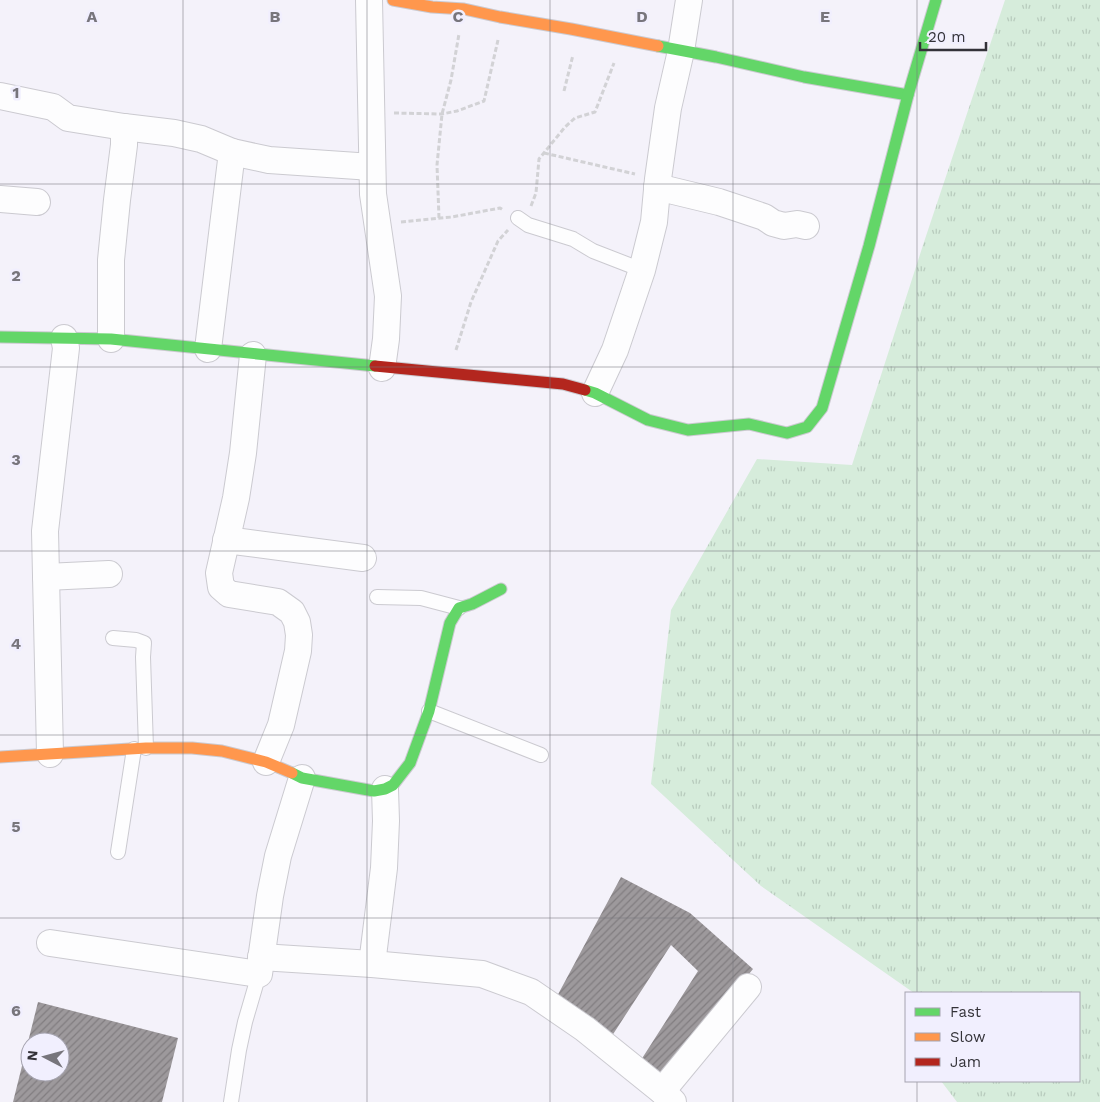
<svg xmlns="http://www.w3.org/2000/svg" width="1100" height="1102" font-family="'Work Sans',sans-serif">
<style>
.grass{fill:url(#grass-tufts)}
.building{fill:url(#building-hatch);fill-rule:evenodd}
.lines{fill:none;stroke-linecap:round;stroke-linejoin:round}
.lane-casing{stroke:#cbcad0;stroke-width:16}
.street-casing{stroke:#cbcad0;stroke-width:28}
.fast-casing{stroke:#cbcad0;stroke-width:13}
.slow-casing{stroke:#cbcad0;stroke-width:13}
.jam-casing{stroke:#cbcad0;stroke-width:13}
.path{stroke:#d2d2d5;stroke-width:3;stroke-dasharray:5 2.5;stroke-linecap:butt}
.lane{stroke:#fdfdfe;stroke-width:14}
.street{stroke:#fdfdfe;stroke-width:26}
.fast{stroke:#63d668;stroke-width:11}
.slow{stroke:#ff974d;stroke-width:11}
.jam{stroke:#b3261e;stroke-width:11}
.grid{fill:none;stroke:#77757c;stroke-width:1;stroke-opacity:0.55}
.grid-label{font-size:16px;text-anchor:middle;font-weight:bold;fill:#77757c;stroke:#f1effe;stroke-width:5;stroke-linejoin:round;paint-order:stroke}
</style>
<defs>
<pattern id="grass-tufts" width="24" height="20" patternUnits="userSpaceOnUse" patternTransform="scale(1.25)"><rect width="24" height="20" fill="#d6ecdb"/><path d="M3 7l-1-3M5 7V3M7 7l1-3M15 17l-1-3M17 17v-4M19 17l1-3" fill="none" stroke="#b8cbbd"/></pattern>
<pattern id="building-hatch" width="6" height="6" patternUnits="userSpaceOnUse" patternTransform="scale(1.25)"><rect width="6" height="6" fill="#9d999c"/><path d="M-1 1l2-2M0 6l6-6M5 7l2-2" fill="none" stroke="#817d80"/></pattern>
</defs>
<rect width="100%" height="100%" fill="#f4f2fa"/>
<polygon class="grass" points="1005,0 1100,0 1100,1102 957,1102 941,1081 1079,1081 1079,993 914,993 761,886 651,784 671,610 757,459 852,465 924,242"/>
<g class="building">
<polygon points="621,877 690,913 753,969 663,1081 641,1060 698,971 671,945 608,1042 555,1000"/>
<path d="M38,1002l140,36 -16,64h-149zM30,1042h30v30h-30z"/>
</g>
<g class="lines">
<defs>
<g id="lane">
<polyline points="518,218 528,225 573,239 593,251 642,270"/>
<polyline points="377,597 421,598 459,608"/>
<polyline points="113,638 136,640 144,643 143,657 146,748"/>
<polyline points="429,711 541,755"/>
<polyline points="118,852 134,749"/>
<polyline points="231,1102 239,1050 245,1022 259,974"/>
</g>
<g id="street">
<polyline points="369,0 373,194 388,296 386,339 382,368"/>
<polyline points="0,96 53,107 68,118 124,127 174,133 201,139 232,152 269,160 372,167"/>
<polyline points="657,187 719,202 764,217 773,223 784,226 797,224 806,226"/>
<polyline points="0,199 37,202"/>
<polyline points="111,339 111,260 117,200 124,145 124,127"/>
<polyline points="208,349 232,152"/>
<polyline points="253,355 243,453 236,498 219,573 221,587 229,594 278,602 292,612 297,622 299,635 298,651 281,725 266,762"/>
<polyline points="595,393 615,350 642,270 654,222 658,179 668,108 681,51 689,0"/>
<polyline points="226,540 363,558"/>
<polyline points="46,577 109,574"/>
<polyline points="50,754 45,531 66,348 64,338"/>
<polyline points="50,943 259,974 270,896 278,856 302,778"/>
<polyline points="261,957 372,964 482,974 531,992 585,1029 662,1091 673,1102"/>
<polyline points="372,964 384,868 386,821 385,789"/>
<polyline points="662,1091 748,987"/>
</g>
<g id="fast">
<polyline points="658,46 716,57 804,77 908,95"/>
<polyline points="0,337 111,339 375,366"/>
<polyline points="585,390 595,393 648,420 688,430 749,424 787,433 807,427 822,408 869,246 908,95 936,0"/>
<polyline points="292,773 302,778 374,791 385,789 393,785 410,763 429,711 450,623 459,608 472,604 501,589"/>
</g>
<g id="slow">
<polyline points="393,0 432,7 464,9 500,17 571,29 658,46"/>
<polyline points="0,757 146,748 192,748 222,751 266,762 292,773"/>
</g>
<polyline id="jam" points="375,366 563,384 585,390"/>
</defs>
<use href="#lane" class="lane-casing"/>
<use href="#street" class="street-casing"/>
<use href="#fast" class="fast-casing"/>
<use href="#slow" class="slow-casing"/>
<use href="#jam" class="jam-casing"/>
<g class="path">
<polyline points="564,91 573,55"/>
<polyline points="394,113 442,114 457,111 484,101 498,40"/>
<polyline points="544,153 635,174"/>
<polyline points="531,206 536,193 539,159 565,127 575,118 595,112 614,63"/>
<polyline points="439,218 437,165 442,114 451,80 459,34"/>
<polyline points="401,222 452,217 500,208 503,210"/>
<polyline points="456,350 471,302 498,241 508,230"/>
</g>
<use href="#lane" class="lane"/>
<use href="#street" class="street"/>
<use href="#fast" class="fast"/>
<use href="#slow" class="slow"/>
<use href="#jam" class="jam"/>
</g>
<path class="grid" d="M183,0v1102M367,0v1102M550,0v1102M733,0v1102M917,0v993M0,184h1100M0,367h1100M0,551h1100M0,735h1100M0,918h1100M917,1081v21"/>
<g class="grid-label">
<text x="92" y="22">A</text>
<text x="275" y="22">B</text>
<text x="458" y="22">C</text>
<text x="642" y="22">D</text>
<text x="825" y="22">E</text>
<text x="16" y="98">1</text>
<text x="16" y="281">2</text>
<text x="16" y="465">3</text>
<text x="16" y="649">4</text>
<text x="16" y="832">5</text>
<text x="16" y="1016">6</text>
</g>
<rect x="905" y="992" width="175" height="90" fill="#f1effe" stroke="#a5a3af"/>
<rect x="915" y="1008" width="25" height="8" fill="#63d668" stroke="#a5a3af"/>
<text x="950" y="1017" font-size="15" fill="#333238">Fast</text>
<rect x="915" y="1033" width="25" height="8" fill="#ff974d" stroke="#a5a3af"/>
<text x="950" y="1042" font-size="15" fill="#333238">Slow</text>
<rect x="915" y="1058" width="25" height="8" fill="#b3261e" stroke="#a5a3af"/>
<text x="950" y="1067" font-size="15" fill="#333238">Jam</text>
<g transform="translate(45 1057) rotate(276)"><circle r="24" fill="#f1effe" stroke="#a5a3af"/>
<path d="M0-4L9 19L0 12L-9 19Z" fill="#77757c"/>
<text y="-8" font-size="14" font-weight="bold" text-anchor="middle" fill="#333238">N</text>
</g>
<path d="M920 42v8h66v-8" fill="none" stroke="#333238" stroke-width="2.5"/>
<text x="928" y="42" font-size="15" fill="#333238" stroke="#f1effe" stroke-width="4" paint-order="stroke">20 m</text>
</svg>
